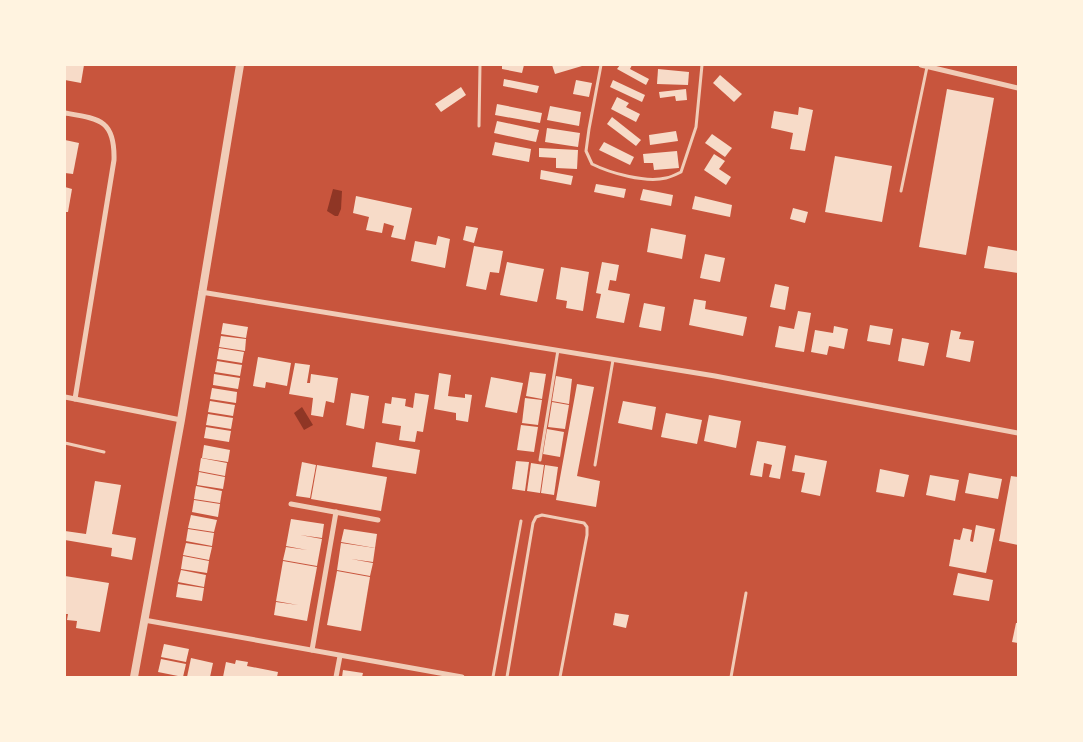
<svg xmlns="http://www.w3.org/2000/svg" width="1083" height="742" font-family="Commissioner,sans-serif">
<style>
.water{fill:#8f3625}
.building{fill:#f7dbc8}
.lines{fill:none;stroke-linecap:round;stroke-linejoin:round}
.service{stroke:#f1ccb7;stroke-width:3}
.minor{stroke:#f1ccb7;stroke-width:5}
.tertiary{stroke:#f1ccb7;stroke-width:8}
</style>
<rect width="100%" height="100%" fill="#c8553d"/>
<g class="water">
<polygon points="333,189 342,191 341,209 338,216 335,216 327,211"/>
<polygon points="302,407 313,425 304,430 294,413"/>
</g>
<g class="building">
<polygon points="65,65 84,65 81,83 65,80"/>
<polygon points="502,65 524,65 522,73 502,69"/>
<polygon points="552,65 582,65 582,66 555,74"/>
<polygon points="620,65 632,65 630,69 649,79 646,85 617,69"/>
<polygon points="658,69 689,72 688,85 657,84"/>
<polygon points="720,75 742,94 734,102 713,83"/>
<polygon points="504,79 539,86 537,93 503,86"/>
<polygon points="576,80 592,83 589,97 573,94"/>
<polygon points="613,80 645,95 642,102 610,87"/>
<polygon points="461,87 466,95 441,112 435,104"/>
<polygon points="686,89 687,100 676,101 675,96 660,98 659,92"/>
<polygon points="947,89 994,98 966,255 919,247"/>
<polygon points="617,97 629,103 626,107 640,114 636,122 611,109"/>
<polygon points="497,104 542,113 540,123 495,115"/>
<polygon points="550,106 581,112 579,126 547,120"/>
<polygon points="799,107 813,110 805,151 790,149 793,133 771,128 774,111 798,115"/>
<polygon points="612,117 641,140 636,146 607,124"/>
<polygon points="497,121 539,130 536,142 494,133"/>
<polygon points="547,128 580,133 578,147 545,142"/>
<polygon points="676,131 678,141 650,145 649,135"/>
<polygon points="712,134 732,148 725,157 705,143"/>
<polygon points="65,140 79,143 73,174 65,173"/>
<polygon points="495,142 531,149 529,162 492,155"/>
<polygon points="604,142 634,157 630,165 599,150"/>
<polygon points="539,148 578,150 577,169 556,168 556,158 539,157"/>
<polygon points="677,151 679,168 654,170 653,163 644,163 643,154"/>
<polygon points="714,154 725,161 719,169 731,177 726,185 704,170"/>
<polygon points="835,156 892,166 882,222 825,212"/>
<polygon points="541,170 573,176 571,185 540,179"/>
<polygon points="596,184 626,189 624,198 594,192"/>
<polygon points="65,187 72,189 68,212 65,212"/>
<polygon points="643,189 673,195 671,206 640,200"/>
<polygon points="356,196 412,208 405,240 391,237 394,226 384,223 382,233 366,230 369,217 353,213"/>
<polygon points="695,196 732,205 730,217 692,209"/>
<polygon points="793,208 808,212 805,223 790,219"/>
<polygon points="466,226 478,228 474,243 463,240"/>
<polygon points="651,228 686,235 682,259 647,252"/>
<polygon points="438,236 450,239 445,268 411,261 415,241 436,245"/>
<polygon points="474,246 503,251 499,273 490,272 486,290 466,286"/>
<polygon points="988,246 1018,251 1018,273 984,268"/>
<polygon points="705,254 725,258 720,282 700,278"/>
<polygon points="507,262 544,269 537,302 500,295"/>
<polygon points="602,262 619,265 616,281 610,280 608,290 630,294 624,323 596,318 601,294 596,293"/>
<polygon points="561,267 589,272 583,311 566,308 567,301 556,299"/>
<polygon points="775,284 789,287 785,310 770,307"/>
<polygon points="694,299 706,301 705,309 747,317 743,336 689,325"/>
<polygon points="644,303 665,307 661,331 639,327"/>
<polygon points="798,311 811,313 804,352 775,347 779,326 794,329"/>
<polygon points="223,323 248,327 246,338 221,334"/>
<polygon points="870,325 893,329 890,345 867,341"/>
<polygon points="834,326 848,329 844,349 829,346 827,355 811,352 815,330 833,333"/>
<polygon points="951,330 961,332 959,339 974,341 970,362 946,357"/>
<polygon points="221,336 246,339 245,351 219,347"/>
<polygon points="902,338 929,343 924,366 898,361"/>
<polygon points="219,348 244,352 242,363 217,359"/>
<polygon points="258,357 291,363 287,386 266,382 265,388 253,386"/>
<polygon points="217,361 242,365 240,376 215,372"/>
<polygon points="295,363 310,365 307,383 310,383 311,374 338,378 334,403 326,401 323,417 311,415 313,398 289,394"/>
<polygon points="530,372 546,374 542,399 526,396"/>
<polygon points="439,373 451,375 448,396 465,398 465,394 472,395 468,422 456,420 456,413 434,409"/>
<polygon points="214,374 240,378 238,389 213,385"/>
<polygon points="556,376 572,379 569,404 552,401"/>
<polygon points="491,377 523,383 517,413 485,407"/>
<polygon points="577,384 594,387 577,476 600,481 596,507 556,500"/>
<polygon points="212,388 237,392 236,403 210,399"/>
<polygon points="351,393 369,396 364,429 346,425"/>
<polygon points="415,393 429,395 423,432 417,431 415,442 399,440 401,426 382,423 385,403 391,404 392,397 406,399 405,406 413,408"/>
<polygon points="525,398 542,400 538,425 522,423"/>
<polygon points="210,401 235,405 233,416 208,412"/>
<polygon points="623,401 656,407 652,430 618,423"/>
<polygon points="552,402 569,405 565,429 548,427"/>
<polygon points="666,413 702,420 697,444 661,437"/>
<polygon points="208,414 233,418 231,429 206,425"/>
<polygon points="709,415 741,421 736,448 704,441"/>
<polygon points="521,425 538,427 534,452 517,450"/>
<polygon points="206,427 231,431 229,442 204,438"/>
<polygon points="547,429 564,432 560,457 543,454"/>
<polygon points="757,441 786,446 780,479 769,477 772,465 764,463 762,477 750,475"/>
<polygon points="376,442 420,450 416,474 372,467"/>
<polygon points="204,445 230,450 228,462 202,458"/>
<polygon points="795,455 827,461 820,496 801,492 805,473 792,471"/>
<polygon points="201,458 227,463 225,476 199,471"/>
<polygon points="516,461 529,462 525,491 512,489"/>
<polygon points="302,462 316,465 310,498 296,496"/>
<polygon points="531,463 544,465 540,493 527,491"/>
<polygon points="317,465 387,477 381,511 311,499"/>
<polygon points="545,465 558,467 554,495 541,493"/>
<polygon points="880,469 909,475 904,497 876,492"/>
<polygon points="199,472 225,477 223,489 197,485"/>
<polygon points="969,473 1002,479 998,499 965,493"/>
<polygon points="930,475 959,480 955,501 926,495"/>
<polygon points="1011,476 1018,477 1018,545 999,541"/>
<polygon points="95,481 121,485 112,534 136,538 132,560 111,556 112,548 65,540 65,531 86,534"/>
<polygon points="196,486 222,491 220,503 194,499"/>
<polygon points="194,500 220,504 218,517 192,512"/>
<polygon points="191,515 217,520 214,532 188,528"/>
<polygon points="291,519 324,524 322,538 300,535 322,539 317,566 283,560 286,547 307,550 286,546"/>
<polygon points="976,525 995,529 986,573 949,566 954,539 960,540 963,528 972,530 970,541 973,542"/>
<polygon points="188,529 214,533 212,546 186,541"/>
<polygon points="344,529 377,534 375,548 341,542"/>
<polygon points="186,543 212,547 209,560 183,555"/>
<polygon points="341,543 375,548 373,562 351,559 373,563 370,576 337,570"/>
<polygon points="183,556 209,561 207,573 181,569"/>
<polygon points="283,561 317,567 307,621 274,615 276,602 298,605 276,601"/>
<polygon points="181,570 206,575 204,587 178,582"/>
<polygon points="337,571 370,577 361,631 327,625"/>
<polygon points="958,573 993,580 989,601 953,595"/>
<polygon points="65,576 109,583 100,632 76,628 77,621 67,620 68,614 65,614"/>
<polygon points="178,584 204,588 202,601 176,597"/>
<polygon points="615,613 629,615 626,628 613,625"/>
<polygon points="1016,623 1018,623 1018,643 1012,642"/>
<polygon points="164,644 189,649 186,662 161,657"/>
<polygon points="191,658 213,663 210,677 187,677"/>
<polygon points="161,659 186,664 183,677 158,672"/>
<polygon points="236,660 248,662 247,666 278,672 277,677 223,677 226,662 235,664"/>
<polygon points="343,670 363,673 362,677 342,677"/>
</g>
<g class="lines">
<g class="service">
<path d="M601,65l-12,64 -3,22 6,13c18,9 53,19 74,14 5,-1 11,-4 15,-6l15,-45 6,-62"/>
<polyline points="479,126 480,65"/>
<polyline points="901,191 927,67"/>
<polyline points="65,443 104,452"/>
<polyline points="540,460 558,350"/>
<polyline points="595,465 613,360"/>
<polyline points="493,677 521,521"/>
<polyline points="507,677 533,523 536,517 542,515 584,523 587,527 587,535 560,677"/>
<polyline points="731,677 746,593"/>
</g>
<g class="minor">
<polyline points="921,65 1018,88"/>
<path d="M65,113c35,6 50,7 49,47l-39,239"/>
<polyline points="201,292 715,376 1018,433"/>
<polyline points="65,397 181,420"/>
<polyline points="291,504 378,520"/>
<polyline points="144,620 462,677"/>
<polyline points="312,650 336,512"/>
<polyline points="336,677 340,656"/>
</g>
<polyline class="tertiary" points="134,677 181,420 240,65"/>
</g>
<rect width="1083" height="742" fill="none" stroke="#fff3e0" stroke-width="132"/>
</svg>
